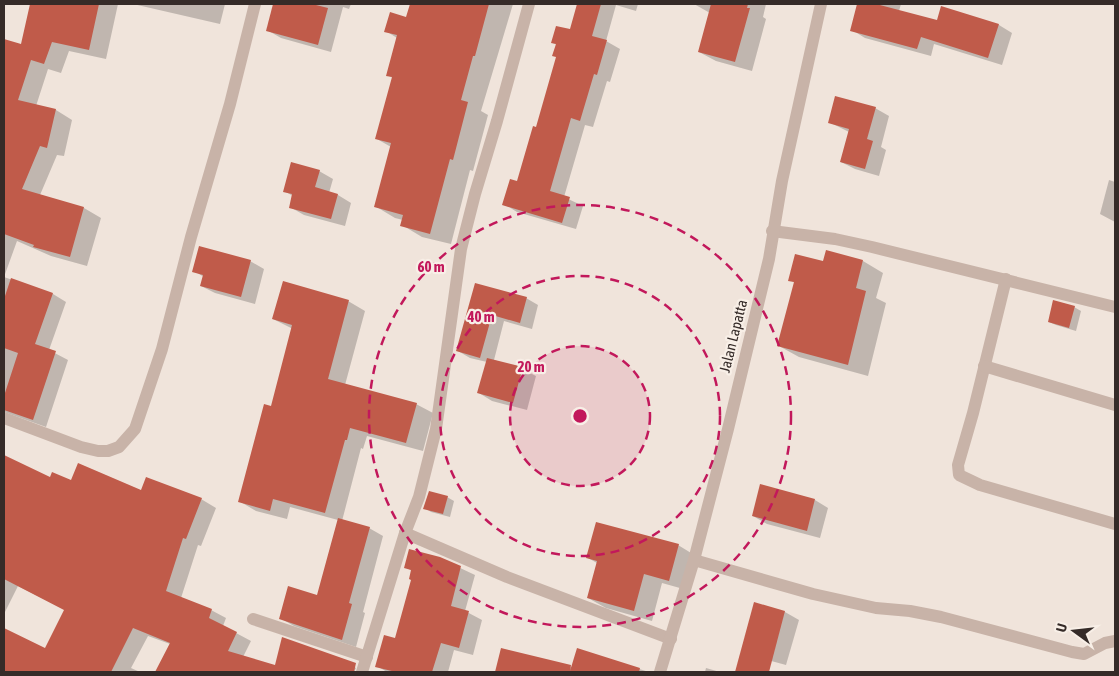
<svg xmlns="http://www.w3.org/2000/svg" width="1119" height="676" font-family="'Asap Condensed',sans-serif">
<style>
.shadow{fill:#0003}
.building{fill:#c05b4a}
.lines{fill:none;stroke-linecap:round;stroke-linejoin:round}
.minor{stroke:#c8b3a8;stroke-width:12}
.ring{fill:none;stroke:#c2185b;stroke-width:2.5;stroke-dasharray:9 6}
.labels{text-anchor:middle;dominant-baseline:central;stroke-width:4.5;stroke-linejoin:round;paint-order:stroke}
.street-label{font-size:15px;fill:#352b28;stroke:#f8efe7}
.centre{fill:#c2185b;stroke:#f8efe7;stroke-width:2.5}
.ring-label{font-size:15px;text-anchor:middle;font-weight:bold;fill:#c2185b;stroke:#f8efe7;stroke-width:4.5;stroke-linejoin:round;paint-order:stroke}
</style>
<rect width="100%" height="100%" fill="#f0e4db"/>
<g class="shadow">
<polygon points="32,4 118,4 106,59 69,51 61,73 48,69 36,106 56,110 72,120 64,156 57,155 40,195 84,208 101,218 87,266 51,256 17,241 4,277 53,294 66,302 49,350 68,360 46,427 4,412 4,40 22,46"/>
<polygon points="133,4 225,4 220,24"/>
<polygon points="274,4 351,4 349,9 343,7 331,52 281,38 267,30"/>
<polygon points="411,4 513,4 481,111 488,115 473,171 470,170 451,244 422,237 402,225 403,220 395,218 375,206 391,147 377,139 393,78 387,75 397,38 386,31 407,18"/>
<polygon points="578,4 638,4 636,11 616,5 606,41 620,49 610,82 607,81 593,127 585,125 564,197 583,206 576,229 517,212 504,204 518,183 537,129 557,57 557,45 553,43 571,31"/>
<polygon points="694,4 766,4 763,17 766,19 752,71 716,61 699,52 710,13"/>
<polygon points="859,4 901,4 899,11 938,21 942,8 999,25 1012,33 1002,65 934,44 931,56 865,38 852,30"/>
<polygon points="875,108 889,116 881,147 886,150 879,176 855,169 841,162 849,132 829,122"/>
<polygon points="319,171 333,179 329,193 338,195 351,203 345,226 304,215 290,207 293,196 284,191"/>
<polygon points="1109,180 1115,182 1115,222 1100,214"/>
<polygon points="250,261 264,269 255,304 215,293 201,286 204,277 194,271"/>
<polygon points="863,261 883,273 876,298 886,303 868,376 799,357 779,346 795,283 790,280 824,263"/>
<polygon points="476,284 526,298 538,305 532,329 504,321 494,360 522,369 536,376 527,410 492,401 479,393 487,362 470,358 458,351"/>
<polygon points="348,301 365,311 345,385 416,404 433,413 423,451 367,436 363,449 361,448 342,521 369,528 383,536 363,612 365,613 356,647 294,626 280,618 318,596 338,520 290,507 287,519 256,511 239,501 272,407 293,329 273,319"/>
<polygon points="1074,307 1081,311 1076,331 1056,325 1049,322"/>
<polygon points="4,457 51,479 201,499 216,508 201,546 198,545 181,598 211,610 226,618 223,626 251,641 243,657 275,666 341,660 356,668 354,672 157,672 170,644 148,636 131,668 140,672 4,672 4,629 46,650 66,610 18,586 4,614"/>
<polygon points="447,497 454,501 450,517 431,512 425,508"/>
<polygon points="815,500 828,508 820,538 767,524 753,516"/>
<polygon points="678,545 696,556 687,590 662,583 652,621 606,608 588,598 597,563 588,558"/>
<polygon points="439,558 475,575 465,611 482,620 473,655 454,650 448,672 387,672 377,666 396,639 412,580 412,571 406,567"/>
<polygon points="755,604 785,612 799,620 786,665 757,657"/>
<polygon points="501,650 572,667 578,650 649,672 496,672"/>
<polygon points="706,668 720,672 705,672"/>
</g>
<g class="building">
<polygon points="30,4 99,4 89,50 52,42 44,64 31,60 18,100 56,109 47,148 40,146 22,189 84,207 70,257 33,247 34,245 4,234 4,39 21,44"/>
<polygon points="273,4 312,4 328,8 318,45 266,31"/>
<polygon points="410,4 489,4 475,56 473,56 461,100 468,102 453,160 450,159 430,234 400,226 403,215 374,207 391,143 375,139 392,77 386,76 397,35 384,32 390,12 406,17"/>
<polygon points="577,4 601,4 592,36 607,40 597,75 594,74 580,121 571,118 550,191 570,197 562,223 502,205 510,179 517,181 533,126 536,127 556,57 552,56 556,44 551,43 556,26 570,29"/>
<polygon points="711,4 748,4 747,8 750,8 735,62 698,52"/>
<polygon points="857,4 876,4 937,20 941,6 999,24 988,58 921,37 917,49 850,31"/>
<polygon points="835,96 876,107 867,139 873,141 865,169 840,162 849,129 828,123"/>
<polygon points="291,162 320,170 315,187 338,194 331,219 289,208 292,194 283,192"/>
<polygon points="199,246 251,260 241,297 200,286 203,275 192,272"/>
<polygon points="826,250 863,260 856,288 866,291 848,365 777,346 794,282 788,281 795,254 823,261"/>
<polygon points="11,278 53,293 35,344 56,351 33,420 4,410 4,396 18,353 4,348 4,299"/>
<polygon points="283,281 349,300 328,379 417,403 406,443 350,428 347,440 345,440 325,513 273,499 270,511 238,502 264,404 271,406 292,325 272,319"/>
<polygon points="475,283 527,297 520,323 492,315 480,358 456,351"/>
<polygon points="1053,300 1075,306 1069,328 1048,322"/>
<polygon points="487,358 523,367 513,403 477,393"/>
<polygon points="4,455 50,477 52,472 71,480 78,463 141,490 146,477 202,498 186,539 183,538 166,591 212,609 209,618 237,632 228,651 275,665 282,637 356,663 354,672 155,672 170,643 133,628 111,672 4,672 4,628 45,648 64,610 4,579"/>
<polygon points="760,484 815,499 807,531 752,516"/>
<polygon points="429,491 448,496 443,514 423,509"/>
<polygon points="338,518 370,527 349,603 352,604 342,640 279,619 288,586 317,595"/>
<polygon points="596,522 679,544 669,581 644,574 634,611 587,598 597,561 586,558"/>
<polygon points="409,549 440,557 461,566 451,606 469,611 459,648 441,643 432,672 396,672 375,667 384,635 395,638 411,580 409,579 411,570 404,568"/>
<polygon points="754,602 785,611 769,672 735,672"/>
<polygon points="501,648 571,665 570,671 577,648 640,668 639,672 495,672"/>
</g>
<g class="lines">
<g class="minor">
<polyline points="772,231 835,239 872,247 1115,307"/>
<polyline points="1006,279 973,413 958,465 959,475 980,485 1115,524"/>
<polyline points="984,366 1115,405"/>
<polyline points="4,418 81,447 98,451 108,451 119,447 135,429 162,349 191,237 230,104 255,4"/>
<polyline points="405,533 507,577 671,639"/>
<polyline points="694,560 813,594 876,608 910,611 941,617 1072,652 1084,654 1105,643 1115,641"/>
<polyline points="253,619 367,657"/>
<polyline points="362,672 405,533 419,497 436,429 461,249 475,194 497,121 529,4"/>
<polyline points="660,672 694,560 728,429 769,259 782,181 821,4"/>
</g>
</g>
<circle cx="580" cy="416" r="70" fill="#c2185b" fill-opacity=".12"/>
<g class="ring">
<circle cx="580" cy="416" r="70"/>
<circle cx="580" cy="416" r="140"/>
<circle cx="580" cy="416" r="211"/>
</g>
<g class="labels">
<g class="street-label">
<text transform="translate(733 336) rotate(-76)">Jalan Lapatta</text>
</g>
</g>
<circle cx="580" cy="416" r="8" class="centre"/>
<g class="ring-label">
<text x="431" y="272">60 m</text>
<text x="481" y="322">40 m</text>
<text x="531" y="372">20 m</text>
</g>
<rect width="1119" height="676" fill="none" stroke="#352b28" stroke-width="10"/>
<g transform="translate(1074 631) rotate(285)" stroke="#f8efe7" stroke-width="4" paint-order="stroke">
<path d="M0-4L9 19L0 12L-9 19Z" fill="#352b28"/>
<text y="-8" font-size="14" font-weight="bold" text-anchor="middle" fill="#352b28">U</text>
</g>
</svg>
